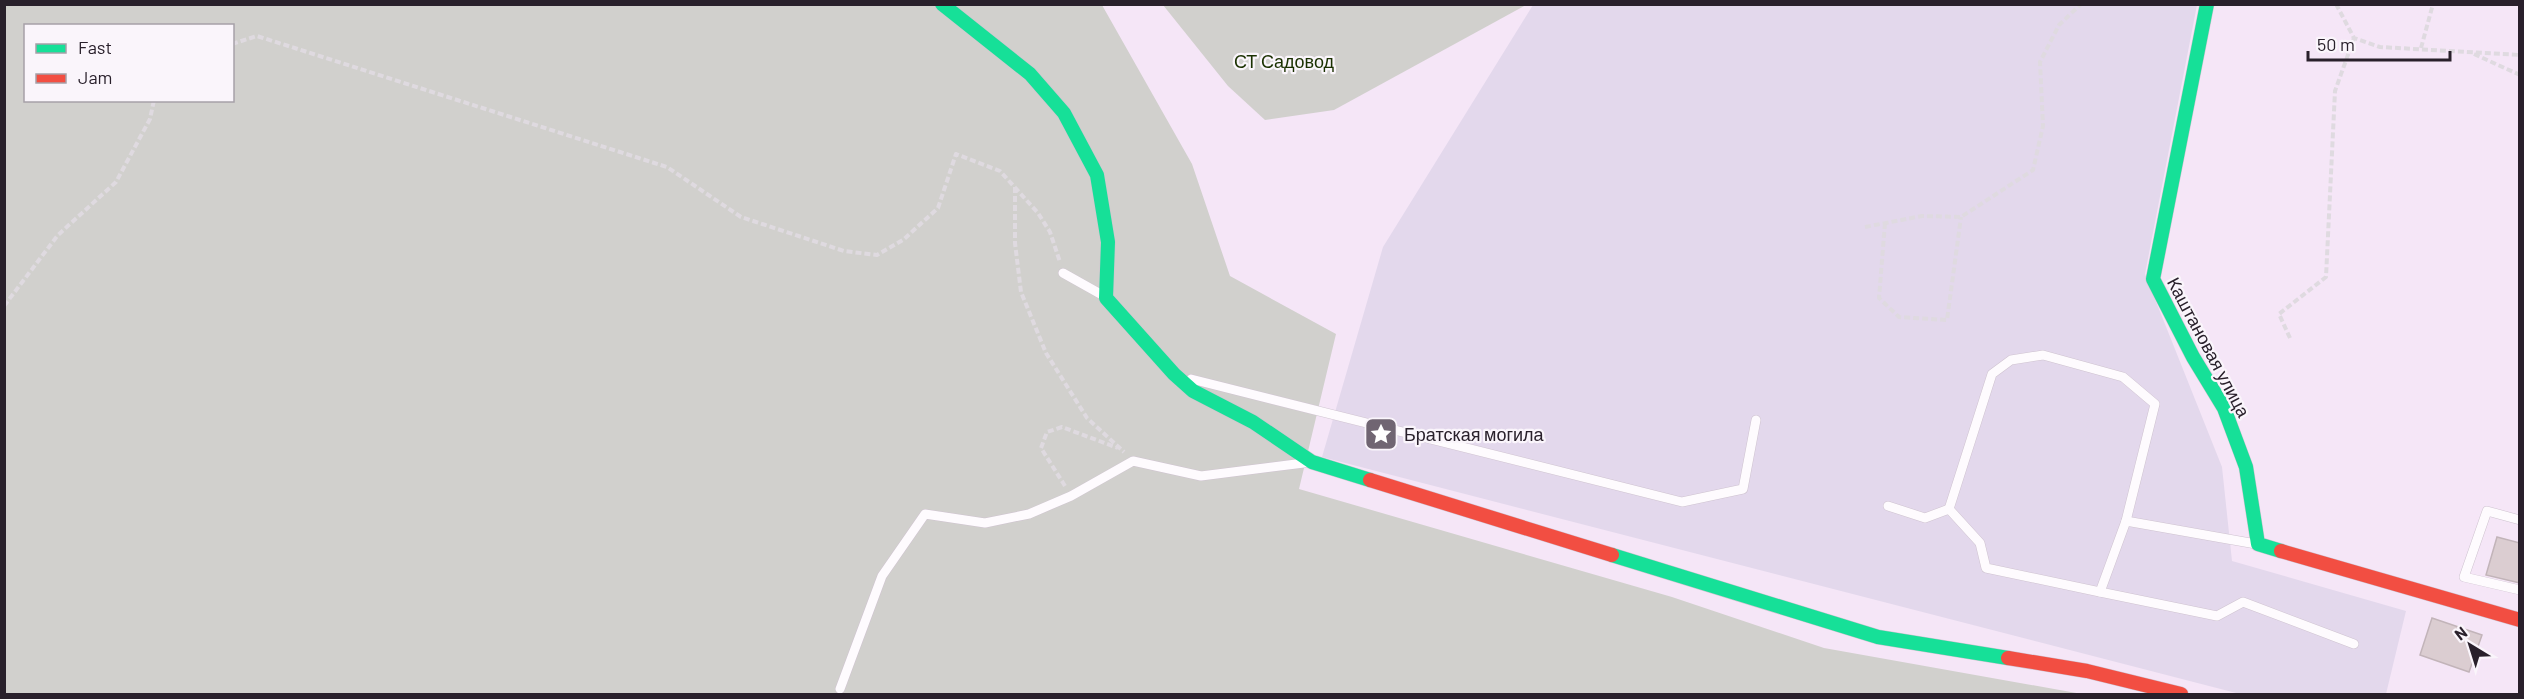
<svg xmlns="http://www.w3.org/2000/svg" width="2524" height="699" font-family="Barlow,sans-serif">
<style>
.industrial{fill:#e3d8ec}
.green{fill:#d1d0cd;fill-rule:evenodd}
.building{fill:#dbcdd1;stroke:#c2b4b9;stroke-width:1.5}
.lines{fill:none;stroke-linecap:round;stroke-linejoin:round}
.lane-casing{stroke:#cfc3d0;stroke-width:10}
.fast-casing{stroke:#cfc3d0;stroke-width:15}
.jam-casing{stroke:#cfc3d0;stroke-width:15}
.path{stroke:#dfdae0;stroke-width:4;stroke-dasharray:6 3;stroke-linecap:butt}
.lane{stroke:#fefbfe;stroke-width:9}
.fast{stroke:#16e098;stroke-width:14}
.jam{stroke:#f24e42;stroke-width:14}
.labels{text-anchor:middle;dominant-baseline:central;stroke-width:4.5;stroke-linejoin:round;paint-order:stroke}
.park-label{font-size:18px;fill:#1a3101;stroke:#faf5fb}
.street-label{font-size:18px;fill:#29202b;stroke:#faf5fb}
.poi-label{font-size:18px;fill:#29202b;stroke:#faf5fb;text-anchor:start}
</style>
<rect width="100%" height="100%" fill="#f5e6f7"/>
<polygon class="industrial" points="1533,5 2197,5 2145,274 2222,467 2232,561 2406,611 2386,694 2240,694 1322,457 1383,247"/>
<g class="green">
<path d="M4,5h1098l90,159 38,112 106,58 -37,155 373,108 152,51 258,46h-2077zM26,26h206v74h-206z"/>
<polygon points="1163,5 1526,5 1334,110 1265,120 1228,86"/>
</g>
<g class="building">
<polygon points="2497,537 2520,543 2520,583 2486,575"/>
<polygon points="2432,618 2482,635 2469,672 2420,655"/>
</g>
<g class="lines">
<defs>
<g id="lane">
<polyline points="1063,273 1104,296"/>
<polyline points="1191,379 1682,502 1743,489 1756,420"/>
<polyline points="1888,506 1925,518 1949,509 1980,543 1986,568 2100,592"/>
<polyline points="1949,509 1992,374 2011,360 2043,355 2123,377 2155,404 2126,521"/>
<polyline points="2520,520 2487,511 2464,577 2520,590"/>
<polyline points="2256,544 2126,521 2100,592 2217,616 2243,602 2354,644"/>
<polyline points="840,689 882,576 925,514 985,523 1029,514 1071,496 1133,461 1201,476 1304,463"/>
</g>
<g id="fast">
<polyline points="942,4 1030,74 1064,113 1097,175 1108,242 1106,298 1174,374 1193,391 1253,422 1312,462 1370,480"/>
<polyline points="2207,4 2153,279 2193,357 2224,408 2246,467 2258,544 2281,551"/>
<polyline points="1612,555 1878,637 2008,658"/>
</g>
<g id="jam">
<polyline points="1370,480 1612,555"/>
<polyline points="2281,551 2520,620"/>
<polyline points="2008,658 2087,671 2181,694"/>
</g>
</defs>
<use href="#lane" class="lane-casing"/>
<use href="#fast" class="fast-casing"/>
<use href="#jam" class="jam-casing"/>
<g class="path">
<polyline points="2336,4 2354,38 2380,47 2520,55"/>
<polyline points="232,44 257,36 667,167 741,217 844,251 877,255 903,240 938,208 956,154 1000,171 1038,213 1050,232 1060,262"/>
<polyline points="2421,48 2433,4"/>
<polyline points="2474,54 2520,75"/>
<polyline points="1015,187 1015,243 1021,292 1046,353 1087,418 1124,452"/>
<polyline points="1885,223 1879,298 1899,317 1947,320 1961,217"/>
<polyline points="1865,227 1922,216 1961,217 2033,170 2043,126 2040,62 2059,25 2081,4"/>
<polyline points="4,306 58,235 116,182 150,119 154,100"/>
<polyline points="2290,338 2279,314 2326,277 2335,91 2354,38"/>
<polyline points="1065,486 1041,448 1047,432 1062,427 1118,448"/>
</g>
<use href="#lane" class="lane"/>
<use href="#fast" class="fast"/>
<use href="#jam" class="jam"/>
</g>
<defs>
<symbol id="sight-square" viewBox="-11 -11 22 22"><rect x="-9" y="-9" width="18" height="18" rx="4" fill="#706572" stroke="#faf5fb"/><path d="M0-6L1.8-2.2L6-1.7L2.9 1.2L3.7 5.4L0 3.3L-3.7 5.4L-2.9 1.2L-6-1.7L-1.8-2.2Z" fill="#fff"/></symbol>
</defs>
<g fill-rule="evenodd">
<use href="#sight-square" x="1362" y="415" width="38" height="38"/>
</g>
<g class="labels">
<g class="park-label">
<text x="1284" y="61">СТ Садовод</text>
</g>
<g class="street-label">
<text transform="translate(2209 347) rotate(62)">Каштановая улица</text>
</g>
<g class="poi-label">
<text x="1404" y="434">Братская могила</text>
</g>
</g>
<rect width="2524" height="699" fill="none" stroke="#29202b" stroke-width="12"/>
<rect x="24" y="24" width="210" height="78" fill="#faf5fb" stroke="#a6a0a8" stroke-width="1.5"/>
<rect x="36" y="44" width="30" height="9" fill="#16e098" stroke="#a6a0a8" stroke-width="1.5"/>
<text x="78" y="54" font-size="18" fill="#29202b">Fast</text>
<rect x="36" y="74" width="30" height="9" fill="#f24e42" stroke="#a6a0a8" stroke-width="1.5"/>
<text x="78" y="84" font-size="18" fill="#29202b">Jam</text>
<g transform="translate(2470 645) rotate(322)" stroke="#faf5fb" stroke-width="4.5" paint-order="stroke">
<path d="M0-4.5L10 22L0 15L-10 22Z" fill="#29202b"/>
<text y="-9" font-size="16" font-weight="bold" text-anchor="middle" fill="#29202b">N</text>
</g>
<path d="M2308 51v9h142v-9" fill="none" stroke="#29202b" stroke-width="3"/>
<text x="2317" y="51" font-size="18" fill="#29202b" stroke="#faf5fb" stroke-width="4.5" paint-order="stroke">50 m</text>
</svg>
